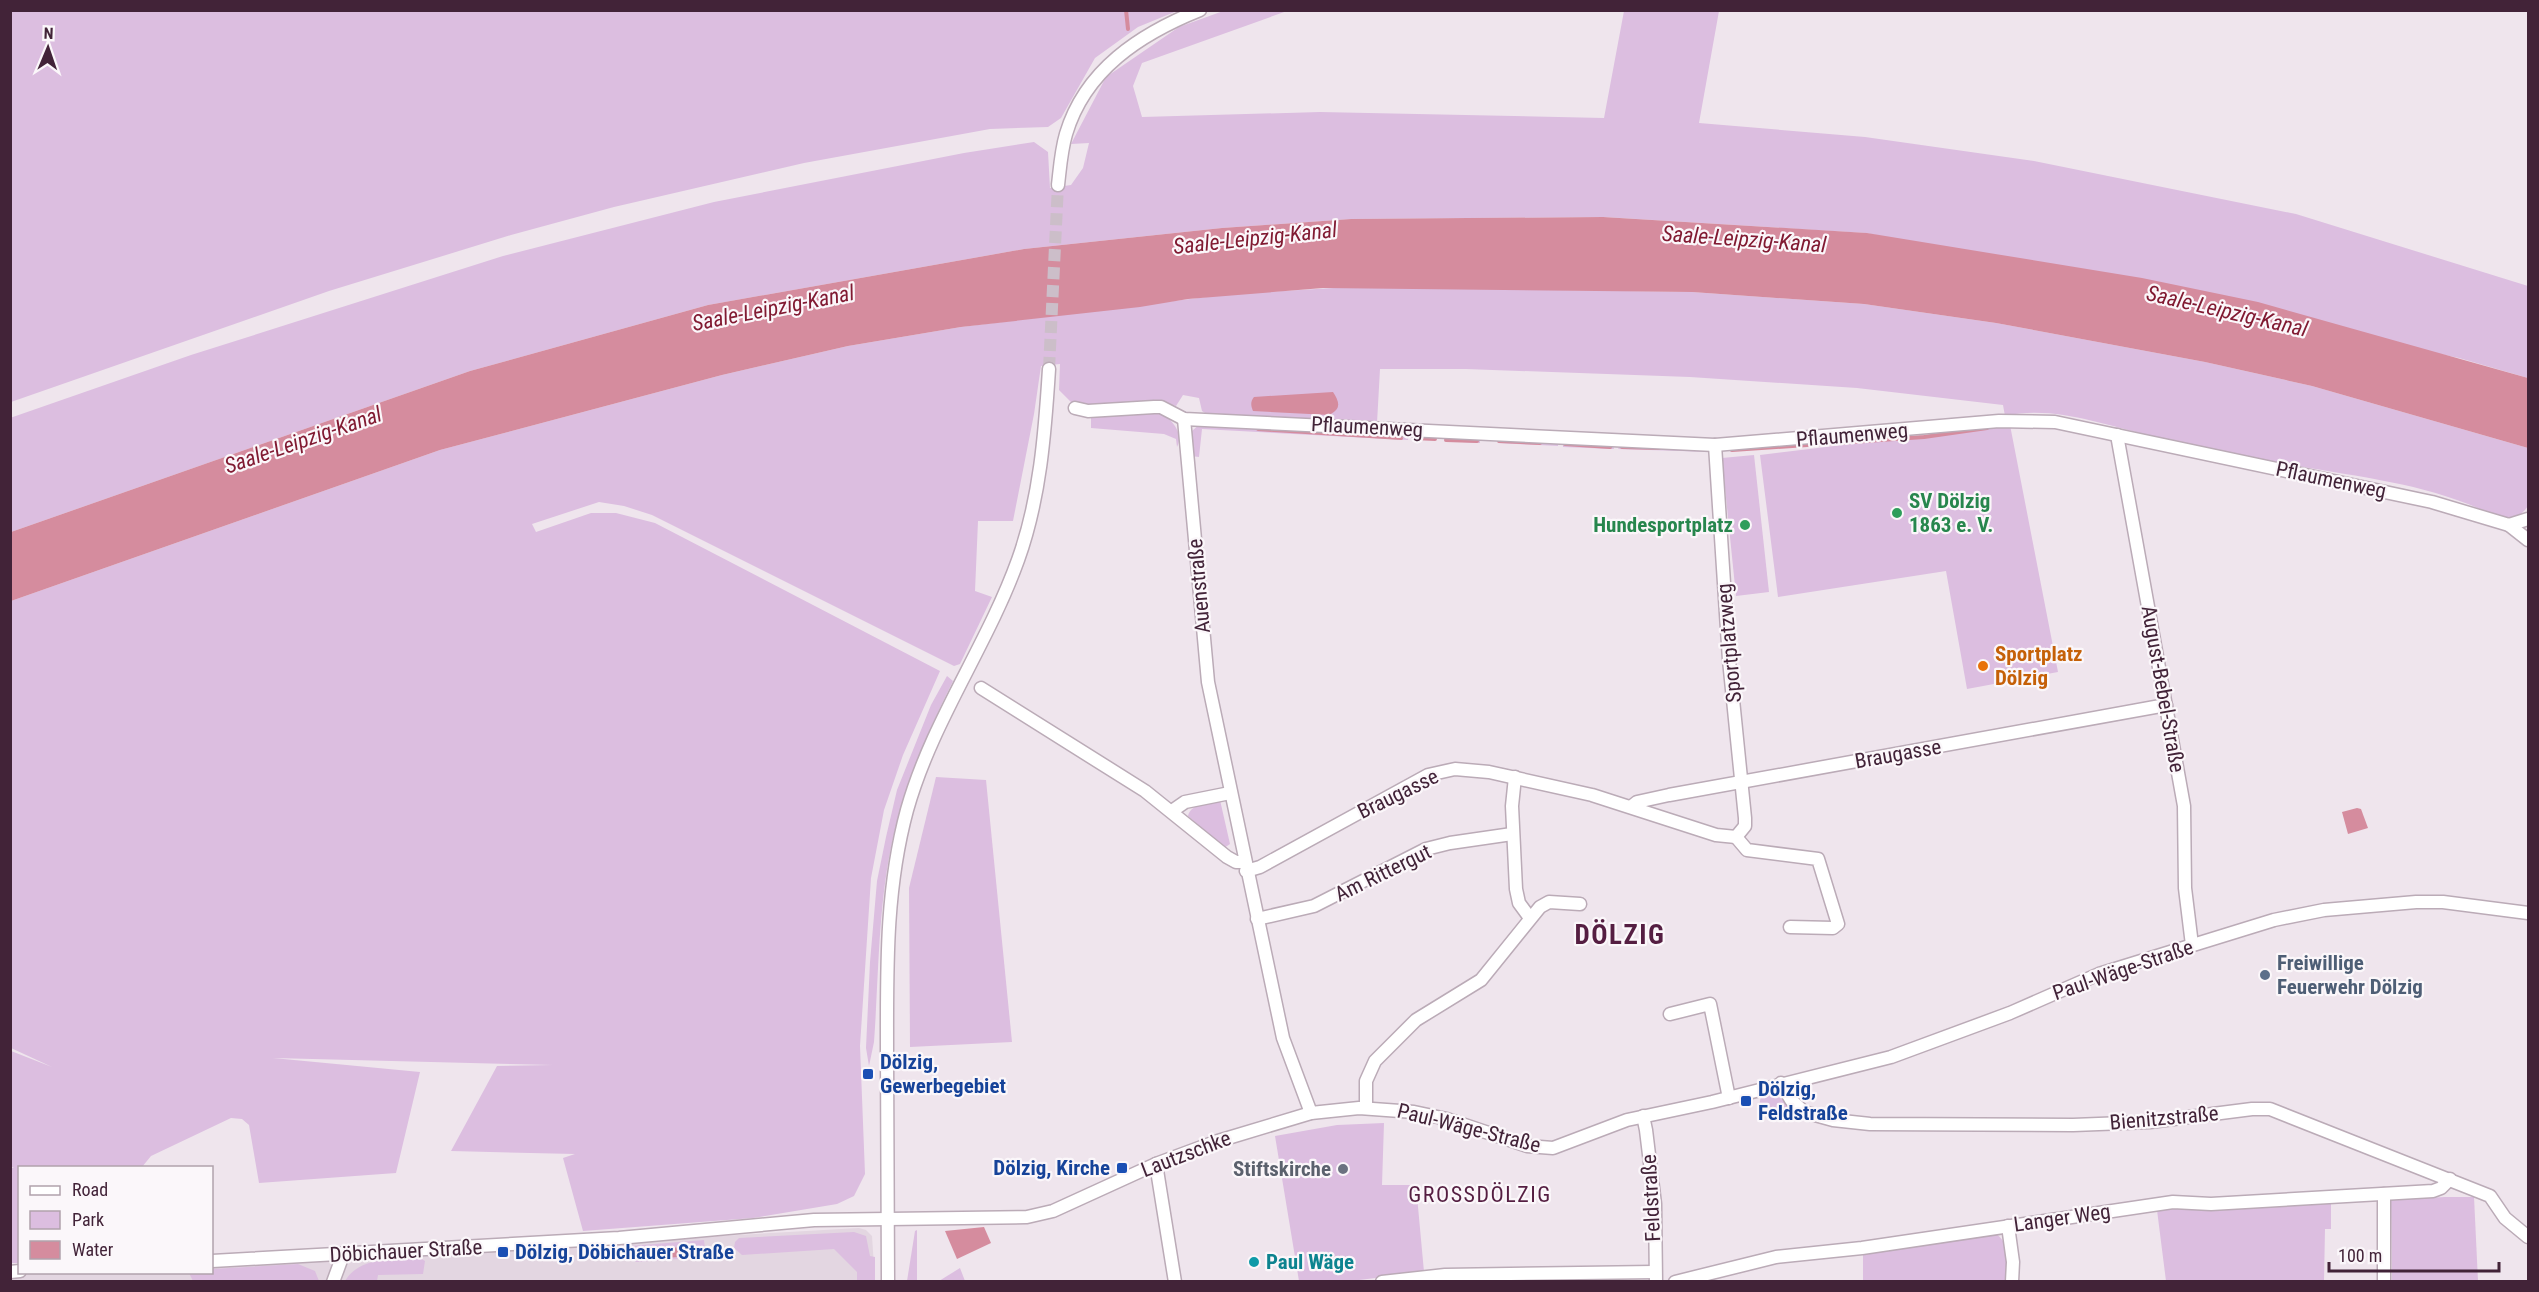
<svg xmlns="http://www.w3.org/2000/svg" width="2539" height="1292" font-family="'Roboto Condensed',sans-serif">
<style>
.built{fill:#e3d6e1}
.green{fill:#dcbee0;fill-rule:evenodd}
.water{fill:#d58c9e}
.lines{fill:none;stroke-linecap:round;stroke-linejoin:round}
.stream{stroke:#d58c9e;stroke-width:4}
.minor-tunnel{stroke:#ccbec9;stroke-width:12;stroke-dasharray:12 6;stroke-linecap:butt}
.minor-casing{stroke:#bbabb7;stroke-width:15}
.minor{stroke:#fff;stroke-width:12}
.leisure-dot{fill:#2e9e5b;stroke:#fbf7fa;stroke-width:2}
.food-dot{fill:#e8710a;stroke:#fbf7fa;stroke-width:2}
.service-dot{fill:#5c6f8a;stroke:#fbf7fa;stroke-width:2}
.transit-dot{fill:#1a4fb4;stroke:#fbf7fa;stroke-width:2}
.worship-dot{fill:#6b7280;stroke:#fbf7fa;stroke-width:2}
.culture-dot{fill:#0f9aa8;stroke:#fbf7fa;stroke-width:2}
.labels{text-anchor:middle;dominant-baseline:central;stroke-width:4.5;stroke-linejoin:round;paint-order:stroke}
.street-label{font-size:21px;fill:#422338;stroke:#fbf7fa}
.leisure-label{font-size:21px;font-weight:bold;fill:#27864d;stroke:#fbf7fa;text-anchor:start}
.food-label{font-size:21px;font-weight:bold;fill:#c56008;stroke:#fbf7fa;text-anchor:start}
.service-label{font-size:21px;font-weight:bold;fill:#4e5e75;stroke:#fbf7fa;text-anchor:start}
.transit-label{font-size:21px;font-weight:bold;fill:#164399;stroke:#fbf7fa;text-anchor:start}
.worship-label{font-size:21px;font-weight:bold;fill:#5b616d;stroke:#fbf7fa;text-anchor:end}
.culture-label{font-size:21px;font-weight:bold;fill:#0d838f;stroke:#fbf7fa;text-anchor:start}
.water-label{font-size:22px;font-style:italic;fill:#811a32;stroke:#fbf7fa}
.neighbourhood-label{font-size:22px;letter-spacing:1.5px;fill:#551e42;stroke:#fbf7fa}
.district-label{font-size:27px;font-weight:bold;letter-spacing:1.5px;fill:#551e42;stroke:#fbf7fa}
</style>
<rect width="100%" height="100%" fill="#efe5ed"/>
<polygon class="built" points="859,1228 866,1230 872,1236 875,1281 11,1282 10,1269 20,1272 212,1272 212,1260 580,1244"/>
<g class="green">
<polygon points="1226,10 1287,11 1142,63 1133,86 1142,117 1320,112 1604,118 1624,11 1719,11 1699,123 1865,137 2034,161 2296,214 2528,286 2528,378 2459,358 1866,233 1604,217 1351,219 1222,228 1024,249 708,305 470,371 11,532 10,418 191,355 503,256 714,202 964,153 1034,142 1048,152 1050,188 1071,185 1083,168 1089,143 1071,144 1106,77 1179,27"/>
<polygon points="10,11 11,10 1177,11 1138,27 1095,58 1061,118 1048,127 990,129 804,163 614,207 511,235 329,291 11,402"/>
<path d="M1351,287l341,5 172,12 132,19 209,39 107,24 216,62v58c-15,23 -40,6 -60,-2 -61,-24 -127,-29 -191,-42 -43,-9 -86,-18 -129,-27 -46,-11 -97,-30 -143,-19l-2,-11 -146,-17 -167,-11 -224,-8h-86l-3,54 -169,-8 -6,-4 -3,-13 -16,-3 -7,11 -11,-3 -79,5 -13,-4 -14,-14 1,-26 -19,2 -7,48 -21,107h-35l-3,70 17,6 -32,67 -6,2 -302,-151 -28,-9 -25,-4 -67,22 4,8 55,-19h25l39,10 285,148 -37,84 -19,55 -13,68 -11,168 5,128 -11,22 -17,8 -84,14 -170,13 -20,-73 12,-4 -124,-3 46,-85 56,-1 -280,-7 147,14 -24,101 -137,10 -10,-58 -7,-6 -11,-1 -80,38 -9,11 -122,1 -1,95h-8l-1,-95h4l-4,-2 1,-115 41,16 -41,-19v-447l429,-151 282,-75 126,-29 113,-19 270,-33z"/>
<path d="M1163,412c10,11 21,21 14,35l-1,-8 -12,-5 -73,-6v-12z"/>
<polygon points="1201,423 1409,434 1408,440 1202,429 1199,457 1191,456 1192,431"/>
<polygon points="2010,425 2058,672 1967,689 1946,571 1778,597 1760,455"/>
<polygon points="1445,435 1480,437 1480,443 1445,441"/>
<polygon points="1498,438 1558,441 1558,446 1498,443"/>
<polygon points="1563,441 1613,445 1614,449 1563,447"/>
<polygon points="1620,446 1710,448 1711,452 1618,449"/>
<polygon points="1754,455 1769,592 1736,596 1722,458"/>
<path d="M947,676l6,5c-25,50 -48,102 -60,157 -15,66 -14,136 -19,204l-5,24 -3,-18 4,-86 7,-81 9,-44 11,-47 34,-85z"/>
<polygon points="936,777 986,780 1012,1042 910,1047 909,888"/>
<path d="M1220,800l10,44 -6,4 -36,-32c3,-13 21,-13 32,-16z"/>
<polygon points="1775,1093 1794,1111 1793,1112 1759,1106 1761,1096"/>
<polygon points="1384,1123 1382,1185 1416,1185 1424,1272 1351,1281 1299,1281 1275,1136 1337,1125"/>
<polygon points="2445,1197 2474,1197 2478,1281 2392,1281 2391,1200"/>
<polygon points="2331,1200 2331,1229 2325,1229 2324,1281 2166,1281 2157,1210"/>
<polygon points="917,1230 917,1281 907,1281 915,1231"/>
<polygon points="854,1232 866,1236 870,1256 875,1257 875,1281 857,1281 857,1272 834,1249 742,1255 734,1248 735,1242 739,1238"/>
<path d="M1996,1234c13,8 17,35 8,47l-141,1v-29z"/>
<path d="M704,1240l2,17 -70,5 -8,-8 2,-8zM703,1246l1,9 -38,3v-10z"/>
<path d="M420,1258l5,3 -2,13 -45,1 -1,6h-32c15,-25 48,-21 75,-23z"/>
<polygon points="298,1264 315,1271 319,1281 193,1281 189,1273 212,1272 212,1269"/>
<polygon points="960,1268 965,1281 939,1281"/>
</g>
<g class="water">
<polygon points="1603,217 1867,233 2142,278 2258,302 2528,378 2528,448 2312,386 2205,362 1996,323 1864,304 1692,292 1323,288 1188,299 1140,307 961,327 848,346 722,375 440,450 11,601 11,532 470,371 708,305 1024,249 1222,228 1351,219"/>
<path d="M1333,392c7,11 8,17 -4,23l-76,-4c-2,-5 -3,-9 1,-14z"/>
<polygon points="2357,808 2361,809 2368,828 2348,834 2342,812"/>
<polygon points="984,1227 991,1243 957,1259 945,1231"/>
<polygon points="703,1246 704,1255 666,1258 665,1248"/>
</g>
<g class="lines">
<g class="stream">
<polyline points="1126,10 1128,29"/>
<polyline points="1258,429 1401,438"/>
<polyline points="1414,438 1435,439"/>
<polyline points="1446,440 1477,441"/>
<polyline points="1499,441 1540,443"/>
<polyline points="1565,444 1610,447"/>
<polyline points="1622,447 1659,448"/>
<polyline points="1732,450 1924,437 1987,428"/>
</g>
<polyline class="minor-tunnel" points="1049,369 1058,185"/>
<defs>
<g id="minor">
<path d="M1058,185c2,-17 3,-34 8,-51 19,-64 74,-100 134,-124"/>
<polyline points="1075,408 1088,411 1154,407 1161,407 1184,419 1715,445 1999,421 2055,422 2432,502 2509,525 2528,519"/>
<polyline points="1184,419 1208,682 1283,1038 1311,1113"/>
<polyline points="2117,435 2184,806 2185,888 2192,945"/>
<polyline points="1715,445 1729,660 1745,818 1745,826 1736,837"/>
<polyline points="2509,525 2528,540"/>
<polyline points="981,688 1145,791 1227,857 1236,862 1244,862"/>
<polyline points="1515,777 1512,806 1516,889 1519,903 1530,918"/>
<polyline points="1632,806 1637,802 1669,795 2166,705"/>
<polyline points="1172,811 1185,802 1230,793"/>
<polyline points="1736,837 1747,850 1818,859 1838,924 1833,928 1790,927"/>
<polyline points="1246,871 1260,867 1428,775 1455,769 1489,772 1592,795 1716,835 1736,837"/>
<polyline points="1257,919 1314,906 1426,849 1450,843 1512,834"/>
<polyline points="1670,1014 1710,1004 1729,1098"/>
<polyline points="1781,1083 1791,1100 1804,1112 1833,1120 1870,1124 2073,1125 2150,1122 2252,1109 2270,1109 2490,1196 2505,1218 2528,1237"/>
<polyline points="1366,1108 1366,1081 1375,1061 1416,1020 1481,980 1540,907 1549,902 1580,904"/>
<polyline points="1643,1116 1646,1130 1655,1204 1656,1282"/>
<polyline points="1156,1164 1175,1282"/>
<polyline points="2384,1194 2384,1282"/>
<polyline points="2008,1226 2013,1262 2012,1282"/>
<polyline points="212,1261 619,1238 814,1220 1027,1217 1053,1211 1156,1164 1218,1141 1311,1113 1359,1108 1414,1112 1447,1119 1527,1146 1553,1148 1627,1120 1712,1102 1891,1057 2010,1013 2099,974 2274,920 2324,910 2416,902 2443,902 2528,913"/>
<polyline points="10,1272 20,1271"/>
<polyline points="333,1282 343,1255"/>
<path d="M888,1282c-1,-76 -1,-152 -1,-228 0,-82 -2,-163 20,-244 25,-89 80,-164 111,-250 22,-61 27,-127 31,-191"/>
<polyline points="1382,1282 1445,1275 1654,1272"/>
<polyline points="1675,1282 1776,1257 1862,1248 2173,1202 2211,1204 2433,1191 2441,1188 2450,1179"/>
</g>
</defs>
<use href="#minor" class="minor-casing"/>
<use href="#minor" class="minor"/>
</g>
<g class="leisure-dot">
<circle cx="1897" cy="513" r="6"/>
<circle cx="1745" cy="525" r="6"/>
</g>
<circle class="food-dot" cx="1983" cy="666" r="6"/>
<circle class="service-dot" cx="2265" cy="975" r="6"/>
<g class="transit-dot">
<rect x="862" y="1068" width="12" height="12" rx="3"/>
<rect x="1740" y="1095" width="12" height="12" rx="3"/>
<rect x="1116" y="1162" width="12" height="12" rx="3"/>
<rect x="497" y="1246" width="12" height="12" rx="3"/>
</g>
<circle class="worship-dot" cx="1343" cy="1169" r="6"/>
<circle class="culture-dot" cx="1254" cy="1262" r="6"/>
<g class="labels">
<g class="street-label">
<text transform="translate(1367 427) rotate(3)">Pflaumenweg</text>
<text transform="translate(1852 435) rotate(-5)">Pflaumenweg</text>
<text transform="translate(2331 480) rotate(12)">Pflaumenweg</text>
<text transform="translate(1199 586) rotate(-95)">Auenstraße</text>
<text transform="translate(1729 643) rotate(-95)">Sportplatzweg</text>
<text transform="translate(2163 689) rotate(80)">August-Bebel-Straße</text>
<text transform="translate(1898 754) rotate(-10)">Braugasse</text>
<text transform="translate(1398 794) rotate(-26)">Braugasse</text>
<text transform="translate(1383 873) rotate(-26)">Am Rittergut</text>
<text transform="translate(2123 970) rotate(-19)">Paul-Wäge-Straße</text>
<text transform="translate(2164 1118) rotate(-5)">Bienitzstraße</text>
<text transform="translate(1469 1128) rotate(14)">Paul-Wäge-Straße</text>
<text transform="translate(1186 1154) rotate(-21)">Lautzschke</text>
<text transform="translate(1651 1198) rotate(-93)">Feldstraße</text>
<text transform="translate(2062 1218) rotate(-8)">Langer Weg</text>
<text transform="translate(406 1251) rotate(-3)">Döbichauer Straße</text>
</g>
<g class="leisure-label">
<text x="1909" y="501">SV Dölzig<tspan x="1909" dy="24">1863 e. V.</tspan></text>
<text x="1733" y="525" text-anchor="end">Hundesportplatz</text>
</g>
<g class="food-label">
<text x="1995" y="654">Sportplatz<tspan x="1995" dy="24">Dölzig</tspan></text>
</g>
<g class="service-label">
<text x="2277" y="963">Freiwillige<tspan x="2277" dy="24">Feuerwehr Dölzig</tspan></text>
</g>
<g class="transit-label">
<text x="880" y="1062">Dölzig,<tspan x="880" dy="24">Gewerbegebiet</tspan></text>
<text x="1758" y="1089">Dölzig,<tspan x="1758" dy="24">Feldstraße</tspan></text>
<text x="1110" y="1168" text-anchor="end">Dölzig, Kirche</text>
<text x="515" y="1252">Dölzig, Döbichauer Straße</text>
</g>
<g class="worship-label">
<text x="1331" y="1169">Stiftskirche</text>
</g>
<g class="culture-label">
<text x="1266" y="1262">Paul Wäge</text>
</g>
<g class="water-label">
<text transform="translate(1255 238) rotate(-6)">Saale-Leipzig-Kanal</text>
<text transform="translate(1744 239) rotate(4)">Saale-Leipzig-Kanal</text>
<text transform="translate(773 308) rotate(-11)">Saale-Leipzig-Kanal</text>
<text transform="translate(2227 311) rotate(13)">Saale-Leipzig-Kanal</text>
<text transform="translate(303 440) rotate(-19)">Saale-Leipzig-Kanal</text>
</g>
<g class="neighbourhood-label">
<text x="1480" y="1194">GROSSDÖLZIG</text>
</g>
<g class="district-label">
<text x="1620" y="935">DÖLZIG</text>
</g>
</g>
<rect width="2539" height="1292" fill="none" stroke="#422338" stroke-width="24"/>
<rect x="18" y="1166" width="195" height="108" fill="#fbf7fa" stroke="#b1a2ac" stroke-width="1.5"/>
<rect x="30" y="1186" width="30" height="9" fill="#ffffff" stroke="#b1a2ac" stroke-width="1.5"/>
<text x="72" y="1196" font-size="18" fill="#422338">Road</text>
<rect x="30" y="1211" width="30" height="18" fill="#dcbee0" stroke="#b1a2ac" stroke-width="1.5"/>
<text x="72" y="1226" font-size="18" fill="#422338">Park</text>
<rect x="30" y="1241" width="30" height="18" fill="#d58c9e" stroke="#b1a2ac" stroke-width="1.5"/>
<text x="72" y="1256" font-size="18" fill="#422338">Water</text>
<g transform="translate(48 48) rotate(2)" stroke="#fbf7fa" stroke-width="4.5" paint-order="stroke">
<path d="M0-4.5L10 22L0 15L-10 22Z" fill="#422338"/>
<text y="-9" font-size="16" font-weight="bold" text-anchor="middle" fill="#422338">N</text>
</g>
<path d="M2329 1262v9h170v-9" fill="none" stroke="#422338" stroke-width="3"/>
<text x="2338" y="1262" font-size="18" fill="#422338" stroke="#fbf7fa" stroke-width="4.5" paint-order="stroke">100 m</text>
</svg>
